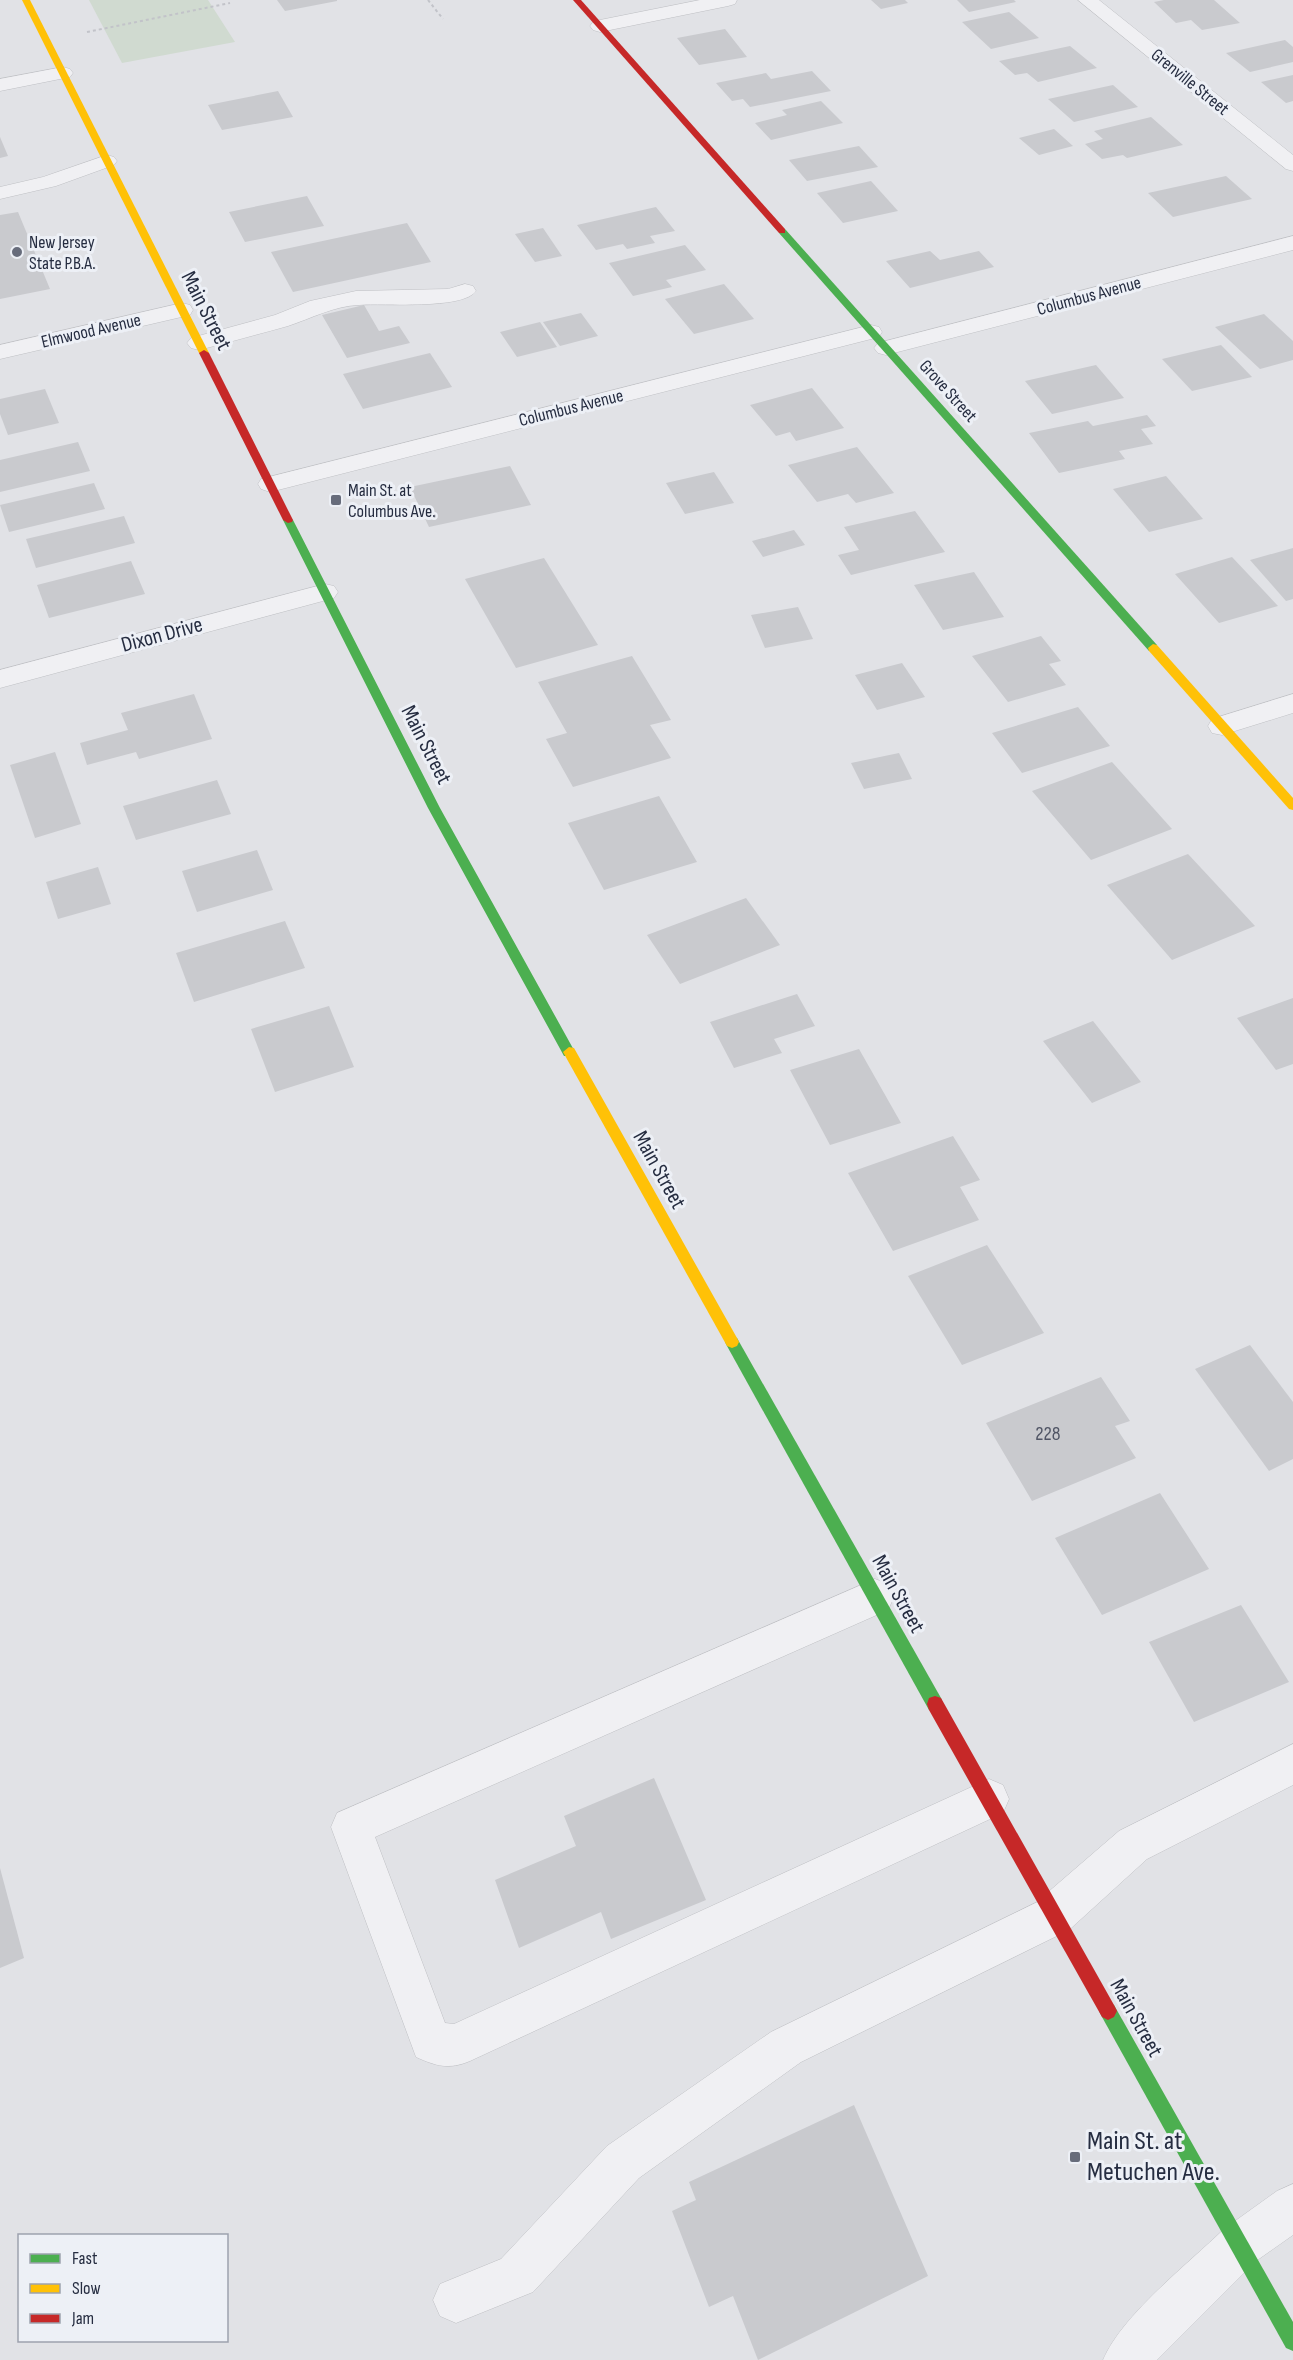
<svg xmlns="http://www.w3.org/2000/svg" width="1293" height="2360" font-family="'Sofia Sans Condensed',sans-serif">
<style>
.green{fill:#d0dad0}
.building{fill:#c9cace}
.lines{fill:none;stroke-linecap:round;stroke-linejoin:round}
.lane-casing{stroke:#bfc0c4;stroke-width:1}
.street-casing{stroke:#bfc0c4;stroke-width:1}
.path{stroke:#c2c3c9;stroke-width:2;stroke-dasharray:3 3;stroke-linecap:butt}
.lane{fill:#f0f0f3;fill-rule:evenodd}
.street{fill:#f0f0f3;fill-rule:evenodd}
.fast{fill:#4caf50;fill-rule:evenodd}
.slow{fill:#ffc107;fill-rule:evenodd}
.jam{fill:#c62828;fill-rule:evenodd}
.poi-dot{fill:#676c7b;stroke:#edf0f6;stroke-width:2}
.labels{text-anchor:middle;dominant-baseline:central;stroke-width:6;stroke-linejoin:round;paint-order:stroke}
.far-street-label{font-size:18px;fill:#262d41;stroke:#edf0f6}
.far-poi-label{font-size:18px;fill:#262d41;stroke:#edf0f6;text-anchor:start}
.number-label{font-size:20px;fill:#505565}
.street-label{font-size:22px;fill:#262d41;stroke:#edf0f6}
.near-poi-label{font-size:27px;fill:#262d41;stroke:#edf0f6;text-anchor:start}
</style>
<rect width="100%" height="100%" fill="#e1e2e6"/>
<polygon class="green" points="89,0 208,0 235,42 122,63"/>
<g class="building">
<polygon points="277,0 337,0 337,1 285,11"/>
<polygon points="871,0 905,0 908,3 881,9"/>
<polygon points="957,0 1014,0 1016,2 969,12"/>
<polygon points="1164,0 1214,0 1240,23 1202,30 1191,20 1176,23 1154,2"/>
<polygon points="1009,12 1039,38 991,49 962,22"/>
<polygon points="725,29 747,57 699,65 677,38"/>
<polygon points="1285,40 1293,47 1293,62 1250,72 1226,53"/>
<polygon points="1070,46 1097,68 1038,82 1027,73 1015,75 999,61"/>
<polygon points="812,71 831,91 750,107 743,99 732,101 716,83 766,73 771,79"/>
<polygon points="1293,75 1293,101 1286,103 1261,82"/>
<polygon points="1113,85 1138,107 1074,122 1048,99"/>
<polygon points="278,91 293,117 222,130 208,105"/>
<polygon points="821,101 843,123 771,140 755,123 787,115 782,110"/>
<polygon points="1151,117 1183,145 1127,158 1123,155 1102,159 1085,144 1103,139 1094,131"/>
<polygon points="1054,129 1073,146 1039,155 1019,138"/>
<polygon points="0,137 8,156 0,158"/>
<polygon points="859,146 878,167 807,181 789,160"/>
<polygon points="1226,176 1252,199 1173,217 1148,193"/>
<polygon points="871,181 898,211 843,223 817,193"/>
<polygon points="307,196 324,226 245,242 229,212"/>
<polygon points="656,207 675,231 650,236 655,243 627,249 623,244 596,250 577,225"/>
<polygon points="18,212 50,289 0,299 0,215"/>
<polygon points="407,223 431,262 293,292 271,252"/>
<polygon points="543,228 562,256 535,262 515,234"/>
<polygon points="685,245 706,270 666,280 672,287 633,296 609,263"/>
<polygon points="930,251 940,260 979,251 994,267 910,288 886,261"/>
<polygon points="724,284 754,319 694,334 665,299"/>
<polygon points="364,305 379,331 399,326 410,343 347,358 322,315"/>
<polygon points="581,313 598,336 560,346 543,322"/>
<polygon points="1264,314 1293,341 1293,360 1260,369 1215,327"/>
<polygon points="540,322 557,347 517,357 500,332"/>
<polygon points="1221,345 1252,377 1192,391 1162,359"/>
<polygon points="430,353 452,387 363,409 343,374"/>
<polygon points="1096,365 1124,398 1052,414 1025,381"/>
<polygon points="812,388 844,428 796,441 790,432 776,436 750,405"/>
<polygon points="45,389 59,423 8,435 0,414 0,399"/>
<polygon points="1147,415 1156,426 1141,429 1153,444 1119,451 1125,459 1059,473 1029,433 1088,421 1093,426"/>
<polygon points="78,442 90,471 0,492 0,460"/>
<polygon points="857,447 894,493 856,503 848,494 817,502 788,465"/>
<polygon points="510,466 531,505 429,527 410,487"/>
<polygon points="714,472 734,503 685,514 666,483"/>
<polygon points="1166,476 1203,519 1149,532 1113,489"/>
<polygon points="94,483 105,509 9,532 0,505"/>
<polygon points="915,511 945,552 851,575 838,555 859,550 844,527"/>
<polygon points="124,516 135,543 36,568 26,539"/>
<polygon points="794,530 805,545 763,557 752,541"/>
<polygon points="1293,548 1293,599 1286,601 1250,560"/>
<polygon points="1232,557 1278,606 1219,623 1175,574"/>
<polygon points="544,558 598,645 516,668 465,579"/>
<polygon points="131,561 145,594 49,618 37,585"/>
<polygon points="974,572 1004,617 943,630 914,585"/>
<polygon points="798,607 813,639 765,648 751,615"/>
<polygon points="1041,636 1061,661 1049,664 1066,685 1008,702 972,656"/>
<polygon points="632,656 671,720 650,725 671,758 573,787 546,739 567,733 538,682"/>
<polygon points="902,663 925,697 877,710 855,675"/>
<polygon points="194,694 212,739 139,759 136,752 87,765 80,743 128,730 121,713"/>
<polygon points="1078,707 1110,746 1022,773 992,733"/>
<polygon points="55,752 81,824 35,838 10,765"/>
<polygon points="899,753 912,779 864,789 851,763"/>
<polygon points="1112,762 1172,829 1091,860 1032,791"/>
<polygon points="217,780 231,814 136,840 123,806"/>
<polygon points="659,796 697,862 604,890 568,823"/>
<polygon points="257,850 273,890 197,912 182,871"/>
<polygon points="1188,854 1255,926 1172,960 1107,885"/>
<polygon points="98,867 111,904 58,919 46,882"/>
<polygon points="746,898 780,945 680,984 647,935"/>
<polygon points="285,921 305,968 194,1002 176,953"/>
<polygon points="797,994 815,1026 774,1039 782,1053 734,1068 710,1022"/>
<polygon points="1293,998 1293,1064 1276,1070 1237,1018"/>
<polygon points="329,1006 354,1067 275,1092 251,1029"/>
<polygon points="1093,1021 1141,1082 1092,1103 1043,1041"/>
<polygon points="859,1049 901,1123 830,1145 790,1070"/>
<polygon points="953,1136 980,1180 960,1187 979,1220 893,1251 848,1173"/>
<polygon points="987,1245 1044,1333 962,1365 908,1276"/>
<polygon points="1250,1345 1293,1402 1293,1459 1269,1471 1195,1369"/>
<polygon points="1101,1377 1130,1421 1115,1426 1136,1458 1032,1501 986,1423"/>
<polygon points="1160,1493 1209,1569 1102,1615 1055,1538"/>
<polygon points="1241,1605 1289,1682 1194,1722 1149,1642"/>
<polygon points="654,1778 706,1900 611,1939 601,1912 519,1948 495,1880 576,1846 564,1816"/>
<polygon points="0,1868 24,1958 0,1968"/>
<polygon points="854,2105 928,2276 758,2360 733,2296 709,2307 672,2211 696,2200 689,2182"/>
</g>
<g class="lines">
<defs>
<g id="lane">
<polygon points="63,67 70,69 73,73 70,77 0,91 0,79"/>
<polygon points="107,155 114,157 117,161 114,165 56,186 0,199 0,187 43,177"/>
<path d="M465,284l8,2 3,5c-13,19 -93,12 -117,14 -25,1 -47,13 -71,21 -29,8 -59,16 -89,24l-8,-2 -4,-5 4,-5 84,-23 35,-14 46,-10 92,-2z"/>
<path d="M875,1579l13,5 6,13 -6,13 -513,227 70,186 9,1 535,-245 14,6 6,14 -6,14 -533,248c-21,9 -34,5 -54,-4l-85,-230 6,-14z"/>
<polygon points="1293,1744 1293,1785 1147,1859 1069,1930 1054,1936 1039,1930 1033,1915 1039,1900 1119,1831"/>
<polygon points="1293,2184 1293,2235 1256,2261 1240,2268 1224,2261 1217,2245 1224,2229 1277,2191"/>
</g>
<g id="street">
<polygon points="700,0 737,0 735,4 728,6 600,32 593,30 590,26 593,22 600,20"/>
<polygon points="1078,0 1099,0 1293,155 1293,171 1286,169"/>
<polygon points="1293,236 1293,250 886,355 878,353 874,348 878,343"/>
<polygon points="182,303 190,305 193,310 190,315 0,359 0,345"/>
<polygon points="871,325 879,327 882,332 879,337 270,492 261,489 258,484 261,479"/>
<polygon points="325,584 334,586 338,592 334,598 0,688 0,670"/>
<polygon points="1293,694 1293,713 1222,735 1212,733 1208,726 1212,719"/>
<polygon points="1054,1894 1069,1900 1075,1915 1069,1930 801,2062 639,2178 533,2292 456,2323 440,2316 433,2300 440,2284 501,2259 607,2146 771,2032"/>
<path d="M1240,2222l16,7 7,16 -7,16 -99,99h-54c19,-45 85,-96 121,-131z"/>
</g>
</defs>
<use href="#lane" class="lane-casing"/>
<use href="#street" class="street-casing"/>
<g class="path">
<polyline points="428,0 443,19"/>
<polyline points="87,32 230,3"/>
</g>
<use href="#lane" class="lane"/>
<use href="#street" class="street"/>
<g class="fast">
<polygon points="779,229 785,229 1157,645 1157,651 1149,651 779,233"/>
<polygon points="288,517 293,520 440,808 575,1052 574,1056 564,1056 428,808 283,520"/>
<polygon points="732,1336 737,1338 941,1698 943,1704 941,1710 935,1712 929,1710 727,1346 725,1342 727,1338"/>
<polygon points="1108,2002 1114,2005 1293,2322 1293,2351 1286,2348 1102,2017 1099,2011 1102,2005"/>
</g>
<g class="slow">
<polygon points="22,0 30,0 209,353 207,355 199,353"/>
<polygon points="1153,644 1157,645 1293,798 1293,810 1289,809 1149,651 1148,648"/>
<polygon points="569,1047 574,1048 737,1338 739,1342 737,1346 732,1348 727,1346 563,1052"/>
</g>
<g class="jam">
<polygon points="573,0 581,0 785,229 785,233 779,233"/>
<polygon points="204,350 209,353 293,520 292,522 288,523 283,520 199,353"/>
<polygon points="935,1696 941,1698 1114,2005 1117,2011 1114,2017 1108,2020 1102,2017 929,1710 927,1704 929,1698"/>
</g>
</g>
<g class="poi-dot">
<circle cx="17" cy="252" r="6"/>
<rect x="330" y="494" width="12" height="12" rx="3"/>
<rect x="1069" y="2151" width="12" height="12" rx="3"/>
</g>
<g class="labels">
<g class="far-street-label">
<text transform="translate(1190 82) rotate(39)">Grenville Street</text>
<text transform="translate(1089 296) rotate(-15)">Columbus Avenue</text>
<text transform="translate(91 331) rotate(-13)">Elmwood Avenue</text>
<text transform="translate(948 391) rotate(48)">Grove Street</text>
<text transform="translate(571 408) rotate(-14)">Columbus Avenue</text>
</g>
<g class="far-poi-label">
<text x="29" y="242">New Jersey<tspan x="29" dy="21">State P.B.A.</tspan></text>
<text x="348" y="490">Main St. at<tspan x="348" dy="21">Columbus Ave.</tspan></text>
</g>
<g class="number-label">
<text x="1048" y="1434">228</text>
</g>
<g class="street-label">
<text transform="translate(206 311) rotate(63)">Main Street</text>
<text transform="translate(162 635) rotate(-15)">Dixon Drive</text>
<text transform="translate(426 745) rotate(63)">Main Street</text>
<text transform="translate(659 1170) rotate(61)">Main Street</text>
<text transform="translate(898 1594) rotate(61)">Main Street</text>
<text transform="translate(1136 2018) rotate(61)">Main Street</text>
</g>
<g class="near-poi-label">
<text x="1087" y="2141">Main St. at<tspan x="1087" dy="31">Metuchen Ave.</tspan></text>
</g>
</g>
<rect x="18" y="2234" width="210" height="108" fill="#edf0f6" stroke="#9da2ae" stroke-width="1.5"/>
<rect x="30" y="2254" width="30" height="9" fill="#4caf50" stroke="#9da2ae" stroke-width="1.5"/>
<text x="72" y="2264" font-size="18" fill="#262d41">Fast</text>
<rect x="30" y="2284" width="30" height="9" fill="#ffc107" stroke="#9da2ae" stroke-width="1.5"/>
<text x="72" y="2294" font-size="18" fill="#262d41">Slow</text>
<rect x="30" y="2314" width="30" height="9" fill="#c62828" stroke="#9da2ae" stroke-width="1.5"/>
<text x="72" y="2324" font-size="18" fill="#262d41">Jam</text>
</svg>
